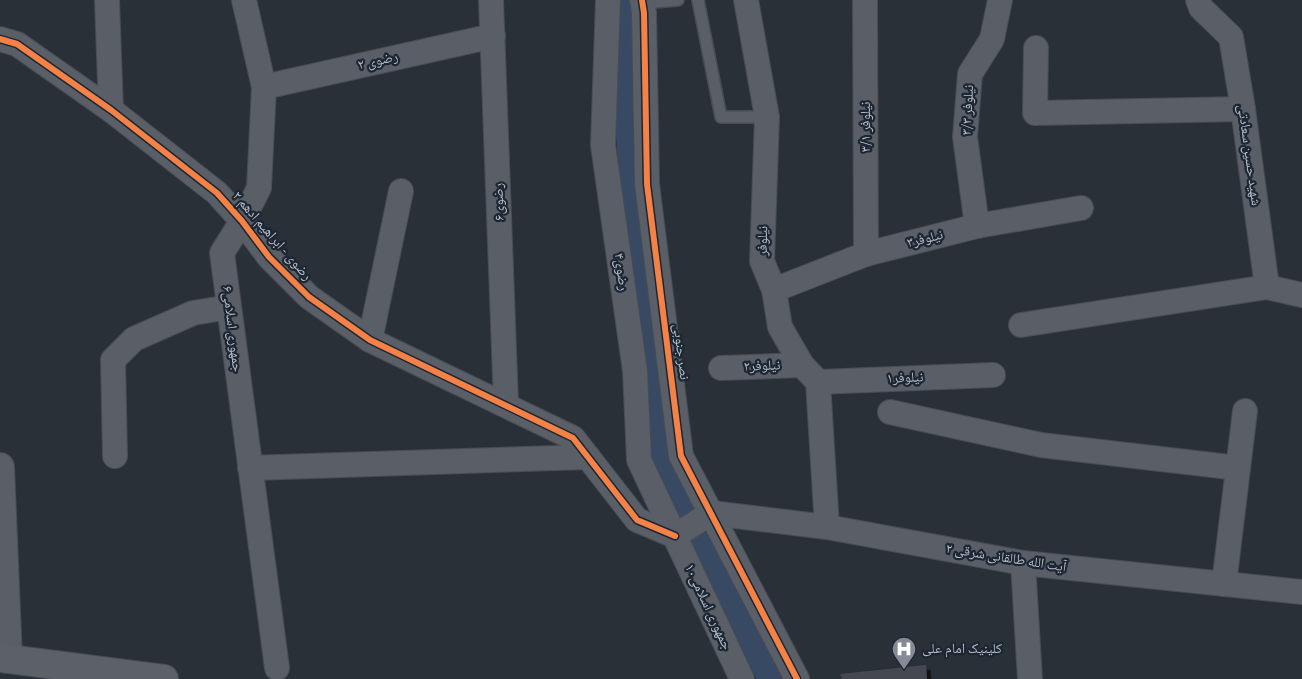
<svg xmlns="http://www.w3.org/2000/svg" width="1302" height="679" font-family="'Source Sans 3','Noto Naskh Arabic',sans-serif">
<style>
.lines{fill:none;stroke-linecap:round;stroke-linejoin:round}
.canal{stroke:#384963;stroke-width:24}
.building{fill:#444950;filter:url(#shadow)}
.service-casing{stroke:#484c53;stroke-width:14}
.minor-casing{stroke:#484c53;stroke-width:26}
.tertiary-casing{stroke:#484c53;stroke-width:30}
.primary-casing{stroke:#484c55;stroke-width:30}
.service{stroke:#5a5e66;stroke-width:11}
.minor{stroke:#5a5e66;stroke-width:24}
.tertiary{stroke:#5a5e66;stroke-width:28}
.primary{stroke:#5c6168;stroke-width:28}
.cycleway-casing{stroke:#1d2633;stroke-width:9}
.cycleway{stroke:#f48246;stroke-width:6}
.labels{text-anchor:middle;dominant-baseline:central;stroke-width:4.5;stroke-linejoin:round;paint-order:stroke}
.street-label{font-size:14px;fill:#b4bcc9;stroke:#1d2633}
.poi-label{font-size:14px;fill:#b4bcc9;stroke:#1d2633;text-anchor:start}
</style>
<defs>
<filter id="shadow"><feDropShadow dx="4.5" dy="4.5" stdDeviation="0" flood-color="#0009"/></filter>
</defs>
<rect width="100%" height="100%" fill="#2a3038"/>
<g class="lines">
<polyline class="canal" points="620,0 629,150 658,453 770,679"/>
</g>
<polygon class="building" points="926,665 927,679 842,679 840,674"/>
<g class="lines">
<defs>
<g id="service">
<polyline points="698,0 721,117 767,117"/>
<polyline points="642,3 678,0"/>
</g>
<g id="minor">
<polyline points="107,0 111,110"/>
<polyline points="244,0 264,87 259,188 242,221 222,253 277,668"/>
<polyline points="491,0 506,404"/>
<polyline points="608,0 603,145 635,371 639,460 742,679"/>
<polyline points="642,0 644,13 647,184 681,456 797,679"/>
<polyline points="746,0 767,117 762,261 774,290 780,327 802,365 818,382 827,527"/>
<polyline points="865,0 866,254"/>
<polyline points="1198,0 1201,8 1231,37 1243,109 1267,287 1302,295"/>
<polyline points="0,39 17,44 111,110 217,193 242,221 269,257 309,297 370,340 573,438 637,520 675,536"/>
<polyline points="1036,48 1035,113 1243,109"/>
<polyline points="264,87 493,36"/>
<polyline points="977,226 965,137 970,74 992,39 1000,0"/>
<polyline points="774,290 866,254 977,226 1081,208"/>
<polyline points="1021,325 1267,287"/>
<polyline points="370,340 401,191"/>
<polyline points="721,368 802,365"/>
<polyline points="818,382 993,375"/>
<polyline points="890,412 1041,445 1238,468"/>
<polyline points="115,456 113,360 134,339 193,313 229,307"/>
<polyline points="250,468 588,457"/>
<polyline points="711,513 827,527 1023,563 1302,592"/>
<polyline points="675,536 711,513"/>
<polyline points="1023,563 1030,679"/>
<polyline points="1224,584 1245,411"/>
</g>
<polyline id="tertiary" points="0,467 8,659"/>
<polyline id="primary" points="0,658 164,679"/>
</defs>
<use href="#service" class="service-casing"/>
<use href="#minor" class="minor-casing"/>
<use href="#tertiary" class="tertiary-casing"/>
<use href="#primary" class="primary-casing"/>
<use href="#service" class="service"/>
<use href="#minor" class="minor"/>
<use href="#tertiary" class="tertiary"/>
<use href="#primary" class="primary"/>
<defs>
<g id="cycleway">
<polyline points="642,0 644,13 647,184 681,456 797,679"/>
<polyline points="0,39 17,44 111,110 217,193 242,221 269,257 309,297 370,340 573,438 637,520 675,536"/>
</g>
</defs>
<use href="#cycleway" class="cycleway-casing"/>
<use href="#cycleway" class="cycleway"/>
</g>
<defs>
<symbol id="hospital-pin" viewBox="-11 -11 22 30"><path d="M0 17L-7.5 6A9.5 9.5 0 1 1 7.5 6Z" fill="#848b96" stroke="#1d2633"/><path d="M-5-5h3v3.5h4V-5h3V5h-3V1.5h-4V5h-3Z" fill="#fff"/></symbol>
</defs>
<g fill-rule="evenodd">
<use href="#hospital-pin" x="890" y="635" width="28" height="38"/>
</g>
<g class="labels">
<g class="street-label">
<text transform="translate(378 61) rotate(-13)">رضوی ۲</text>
<text transform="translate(968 110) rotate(-87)">نیلوفر ۳/۳</text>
<text transform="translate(866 127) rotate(-90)">نیلوفر ۳/۱</text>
<text transform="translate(1249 155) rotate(82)">شهید حسین سعادتی</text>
<text transform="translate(499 202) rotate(-92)">رضوی۶</text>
<text transform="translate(272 236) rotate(49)">رضوی - ابراهیم ادهم ۲</text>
<text transform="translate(925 239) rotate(-14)">نیلوفر۳</text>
<text transform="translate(763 241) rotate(-89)">نیلوفر</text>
<text transform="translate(621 272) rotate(82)">رضوی۴</text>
<text transform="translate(232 329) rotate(83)">جمهوری اسلامی۶</text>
<text transform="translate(681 352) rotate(83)">نصر جنوبی</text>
<text transform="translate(762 366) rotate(-2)">نیلوفر۲</text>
<text transform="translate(905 378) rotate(-2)">نیلوفر۱</text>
<text transform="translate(1006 558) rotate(9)">آیت الله طالقانی شرقی ۲</text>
<text transform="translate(708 607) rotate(65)">جمهوری اسلامی۱۰</text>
</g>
<g class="poi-label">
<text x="922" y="649">کلینیک امام علی</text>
</g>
</g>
</svg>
